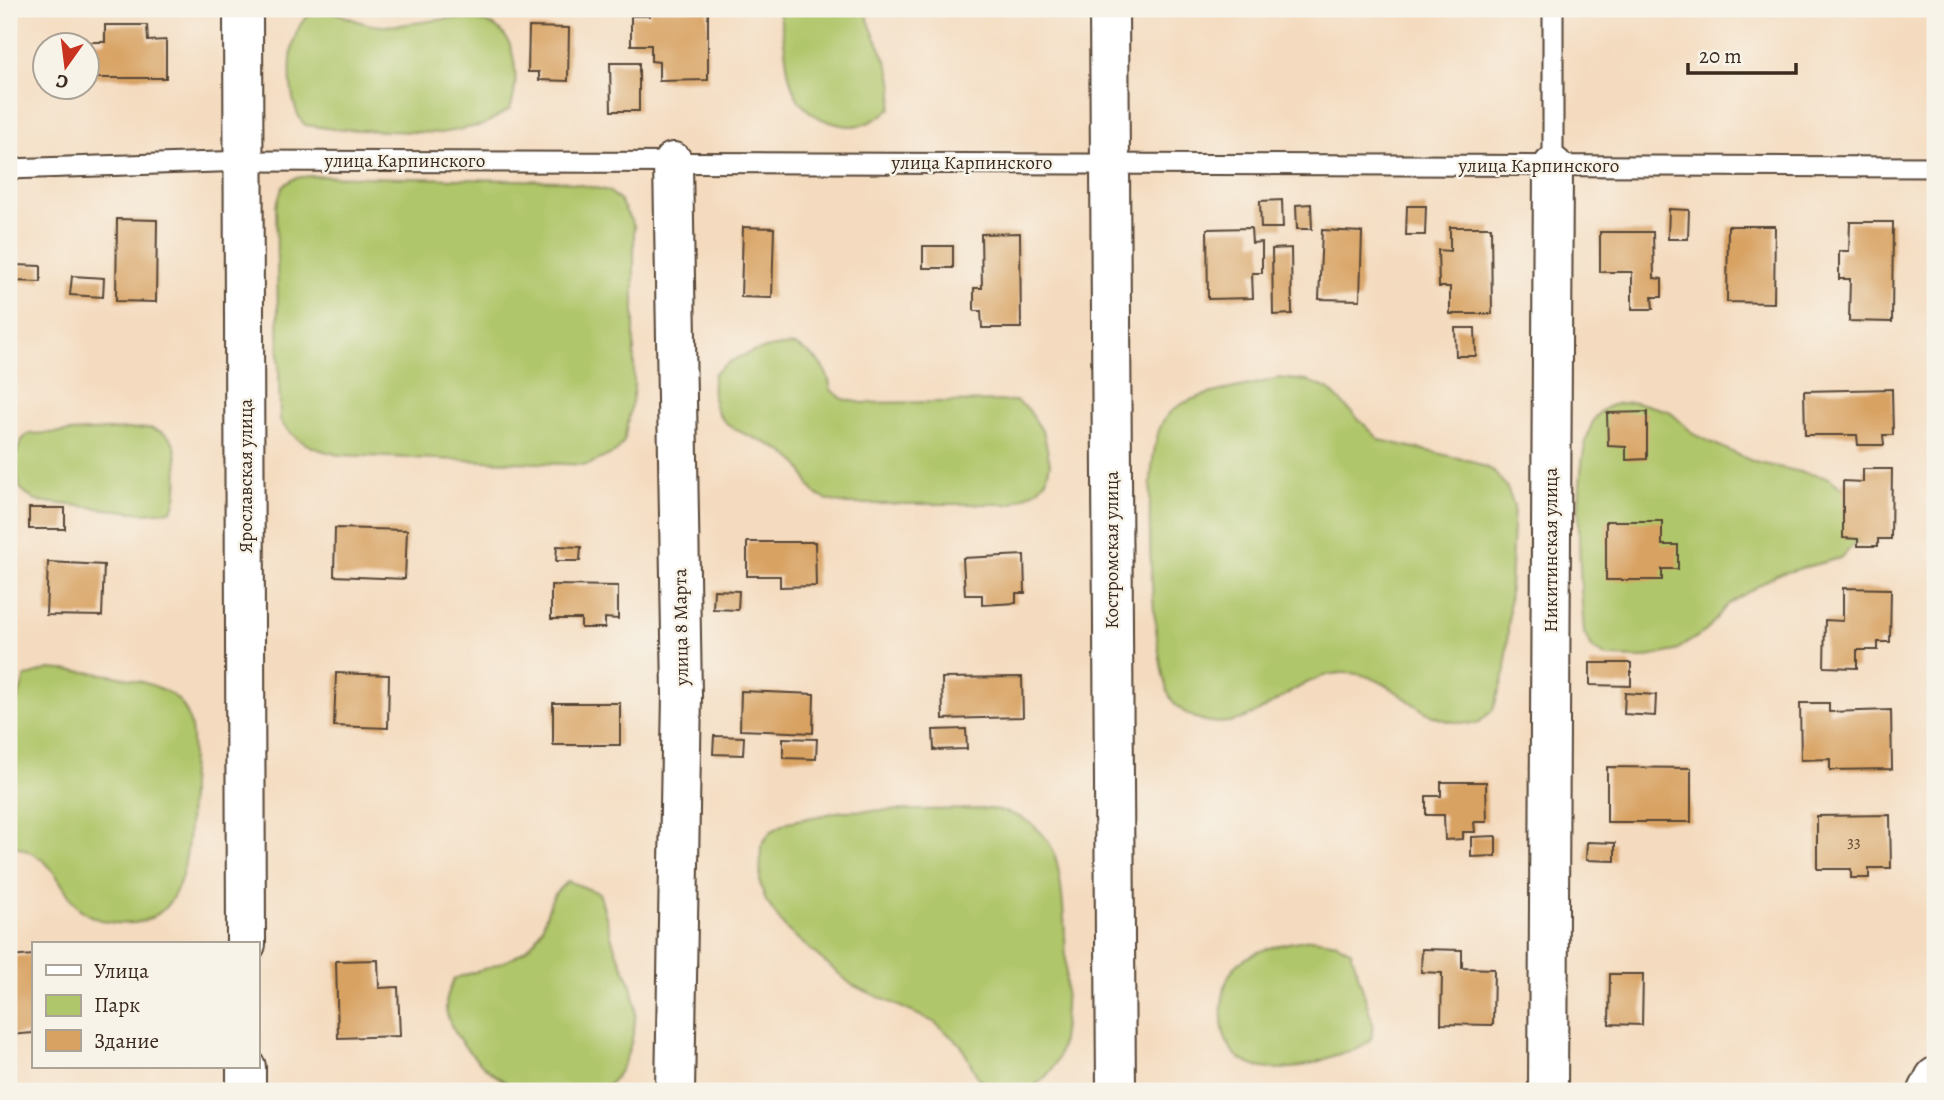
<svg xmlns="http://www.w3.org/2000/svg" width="1944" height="1100" font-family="Alegreya,serif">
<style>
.green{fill:#b0c66a;stroke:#767844;stroke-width:2}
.building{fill:#d8a262}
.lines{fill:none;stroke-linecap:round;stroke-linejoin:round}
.service-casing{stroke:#574536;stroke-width:23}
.minor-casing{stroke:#574536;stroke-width:42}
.service{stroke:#fff;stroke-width:19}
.minor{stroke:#fff;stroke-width:38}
.labels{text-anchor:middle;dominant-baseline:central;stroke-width:5;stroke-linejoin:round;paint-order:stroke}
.number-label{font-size:16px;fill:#62482f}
.street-label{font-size:19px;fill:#3b2a1e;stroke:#f7f3e8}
</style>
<rect width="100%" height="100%" fill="#f7f3e8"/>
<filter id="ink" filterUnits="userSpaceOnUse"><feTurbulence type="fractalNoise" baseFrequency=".0143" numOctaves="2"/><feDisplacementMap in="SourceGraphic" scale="14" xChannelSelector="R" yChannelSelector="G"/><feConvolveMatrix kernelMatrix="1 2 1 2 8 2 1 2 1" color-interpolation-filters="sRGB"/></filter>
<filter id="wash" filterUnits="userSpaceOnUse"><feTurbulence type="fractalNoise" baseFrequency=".00686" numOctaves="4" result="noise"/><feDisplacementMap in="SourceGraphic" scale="28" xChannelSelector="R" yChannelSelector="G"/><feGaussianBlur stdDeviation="1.57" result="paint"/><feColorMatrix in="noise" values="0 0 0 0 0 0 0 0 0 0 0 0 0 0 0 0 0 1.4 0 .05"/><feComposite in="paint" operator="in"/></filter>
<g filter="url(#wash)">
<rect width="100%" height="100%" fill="#f4dbbf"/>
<g class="green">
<path d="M778,9h87c8,36 36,61 26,99 -16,14 -33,22 -54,16 -61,-15 -45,-67 -59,-115z"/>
<path d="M326,10c20,5 34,15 56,16 43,0 109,-26 128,19 7,21 7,44 0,64l-27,16 -42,8 -107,-4 -29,-4c-19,-18 -20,-89 1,-107 5,-5 13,-7 20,-8z"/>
<path d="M310,176l253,5 46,10 11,10 14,25v165l-10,50 -8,11 -28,13 -249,-10c-25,-6 -43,-12 -59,-34l-4,-215 7,-20 12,-8z"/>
<path d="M794,345c21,10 34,22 37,45l12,9 19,4 154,-2 12,8 16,25 6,30 -4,16 -9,10 -26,14h-164c-52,-7 -29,-26 -58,-48 -35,-27 -86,-19 -75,-82 22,-21 50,-27 80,-29z"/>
<path d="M1278,378l30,3 20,8 52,51 91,21 21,9 14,16 8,20 -8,164 -13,40 -16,14c-15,-1 -32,-2 -46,-9 -29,-16 -52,-44 -89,-42 -54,2 -89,68 -146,45 -13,-5 -24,-14 -29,-28 -15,-45 -29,-235 -2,-272 21,-28 82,-29 113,-40z"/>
<path d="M1635,402l34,9 26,24 59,27 75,16 20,16 12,18 -3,29 -18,17 -64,17 -49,30 -21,26 -31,20 -32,7 -36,-1 -14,-8 -9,-16c-3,-45 -16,-190 16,-221 10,-9 23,-9 35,-10z"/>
<path d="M150,428c9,3 18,5 23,14 6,12 7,62 -3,69l-27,2 -108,-12 -15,-13c-3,-17 -9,-44 9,-54z"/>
<path d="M49,669c33,2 110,7 132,34 17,21 10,58 9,83 -1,53 3,151 -81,136 -41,-7 -39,-35 -63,-59 -10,-10 -25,-14 -37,-20v-117l16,-49z"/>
<path d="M990,809c26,3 47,13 61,37 17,29 20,183 6,214 -5,12 -19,25 -29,31h-34l-16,-13 -17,-33 -27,-23 -82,-37 -66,-56 -20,-28 -6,-18 1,-37 9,-14 18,-10 55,-11z"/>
<path d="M568,881l31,12c6,17 9,35 15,52 7,20 19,36 21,59 3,25 -10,81 -40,87 -11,3 -26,0 -37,0 -14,0 -29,1 -42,-4 -27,-11 -61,-44 -69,-73 -3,-13 2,-23 7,-35 27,-11 72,-17 86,-47 11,-23 5,-33 28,-51z"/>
<path d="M1313,939l24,4 14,8 22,73 -2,15c-9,12 -25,12 -38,17 -52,22 -116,23 -111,-51 2,-15 3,-29 15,-40 18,-17 52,-23 76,-26z"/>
</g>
<g id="blocks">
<g class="building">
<polygon points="650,9 708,9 708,80 659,81 659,62 651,61 651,45 631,45 631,16 650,16"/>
<polygon points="105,25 147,25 148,41 166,40 166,78 88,78 88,46 83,46 83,42 105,42"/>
<polygon points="529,27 569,28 568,81 539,80 539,72 528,72"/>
<polygon points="610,63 639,63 639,111 611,111"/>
<polygon points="1282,200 1283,228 1261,228 1260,201"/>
<polygon points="1311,204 1312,229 1297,229 1296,205"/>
<polygon points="1407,206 1426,206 1425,235 1406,235"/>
<polygon points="1669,209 1689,210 1688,239 1668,239"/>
<polygon points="117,219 157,220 156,302 116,301"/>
<polygon points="1850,222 1893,222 1892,322 1849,321 1850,279 1839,279 1839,251 1849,251"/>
<polygon points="1728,226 1775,226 1774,303 1727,302"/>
<polygon points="743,227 774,228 772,298 741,297"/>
<polygon points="1450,227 1491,227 1492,314 1450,314 1450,287 1439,287 1438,250 1450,251"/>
<polygon points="1251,228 1252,243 1262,242 1262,273 1252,273 1253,298 1208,299 1207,229"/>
<polygon points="1322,230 1362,232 1360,300 1319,299"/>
<polygon points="1600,232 1653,232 1654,278 1662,279 1662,297 1652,297 1653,309 1632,309 1632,272 1600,272"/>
<polygon points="1020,233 1021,328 982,328 981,311 974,311 974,288 982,288 981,234"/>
<rect x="923" y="246" width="30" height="22"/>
<polygon points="1291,248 1292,314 1273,315 1272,249"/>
<polygon points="15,265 41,266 41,282 14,281"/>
<polygon points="72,276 104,278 103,297 70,295"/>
<polygon points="1455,328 1475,328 1476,356 1456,356"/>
<polygon points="1892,389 1893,435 1883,435 1884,445 1858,445 1857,435 1805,435 1804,391"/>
<polygon points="1647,412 1647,459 1626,460 1626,447 1608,446 1607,413"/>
<polygon points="1863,469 1892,469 1891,539 1878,539 1878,546 1858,546 1858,539 1843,538 1843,481 1863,482"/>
<rect x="29" y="508" width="36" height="21"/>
<polygon points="1606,521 1662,521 1662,545 1678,545 1678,569 1662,569 1662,580 1606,580"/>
<polygon points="335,528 407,530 405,579 334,576"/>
<polygon points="747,542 815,542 816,586 780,587 780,576 747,576"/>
<polygon points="557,546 581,547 580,561 556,561"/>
<polygon points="1024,555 1025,593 1016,593 1016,603 982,605 982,595 965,595 963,558"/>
<polygon points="48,562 104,565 102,616 46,615"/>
<polygon points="551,585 618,586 618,619 605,618 605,628 581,628 581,619 551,619"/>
<polygon points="1843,588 1891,589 1890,642 1878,642 1878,650 1857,650 1857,668 1824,667 1825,620 1843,621"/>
<polygon points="714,590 739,591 738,610 713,609"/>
<polygon points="1590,663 1631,663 1631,686 1590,685"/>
<polygon points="336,673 389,675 388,728 334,726"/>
<polygon points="1022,677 1023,717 943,719 942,678"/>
<polygon points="741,691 814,694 813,733 740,730"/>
<polygon points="1625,693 1656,695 1655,716 1624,714"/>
<rect x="553" y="703" width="67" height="42"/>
<polygon points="1800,703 1829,703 1829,712 1891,710 1892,769 1830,770 1830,759 1801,760"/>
<polygon points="966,729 967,749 934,750 933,730"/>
<polygon points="714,736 744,737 743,755 713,754"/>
<polygon points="783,738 817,739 816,759 783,758"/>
<polygon points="1607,767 1691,768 1691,822 1607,822"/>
<polygon points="1441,782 1486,782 1487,822 1474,822 1475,832 1463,832 1463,839 1445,840 1444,815 1426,815 1426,796 1441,796"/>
<polygon points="1890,815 1891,868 1869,868 1869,878 1851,878 1851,869 1817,869 1817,816"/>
<polygon points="1496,836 1496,856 1471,857 1471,837"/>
<polygon points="1587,842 1615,843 1615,861 1586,860"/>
<polygon points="1422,949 1462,950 1462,968 1494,969 1493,1025 1441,1024 1442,973 1421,972"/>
<polygon points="33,955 33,1033 9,1035 9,957"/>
<polygon points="378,960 379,988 398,987 400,1036 338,1038 336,961"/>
<polygon points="1610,974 1643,974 1642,1025 1609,1024"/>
</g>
</g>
</g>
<g filter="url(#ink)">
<use href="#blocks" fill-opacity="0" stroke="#574536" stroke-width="2"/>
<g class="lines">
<defs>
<g id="service">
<polyline points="1553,9 1553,166"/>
<polyline points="9,169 246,161 1935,167"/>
</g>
<g id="minor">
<polyline points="243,9 246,944"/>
<polyline points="1109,9 1116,1091"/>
<polyline points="673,162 682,694 675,1091"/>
<polyline points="246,1067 246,1091"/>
<polyline points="1548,1091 1553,166"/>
<polyline points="1928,1091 1935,1077"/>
</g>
</defs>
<use href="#service" class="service-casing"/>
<use href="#minor" class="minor-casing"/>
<use href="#service" class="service"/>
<use href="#minor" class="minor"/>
</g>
</g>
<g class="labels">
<g class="number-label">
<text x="1854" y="842">33</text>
</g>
<g class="street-label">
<text x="405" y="161">улица Карпинского</text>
<text x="972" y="163">улица Карпинского</text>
<text x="1539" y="166">улица Карпинского</text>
<text transform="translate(246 476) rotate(-90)">Ярославская улица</text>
<text transform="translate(1112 550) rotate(-90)">Костромская улица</text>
<text transform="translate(1551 550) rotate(-90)">Никитинская улица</text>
<text transform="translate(681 627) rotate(-91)">улица 8 Марта</text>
</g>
</g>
<rect width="1944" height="1100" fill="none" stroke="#f7f3e8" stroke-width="35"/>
<rect x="32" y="942" width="228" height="126" fill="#f7f3e8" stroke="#aca397" stroke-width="2"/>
<rect x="46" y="965" width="35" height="10" fill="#ffffff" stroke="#aca397" stroke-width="2"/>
<text x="94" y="978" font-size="21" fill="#3b2a1e">Улица</text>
<rect x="46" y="995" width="35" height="21" fill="#b0c66a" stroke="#aca397" stroke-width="2"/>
<text x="94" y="1012" font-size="21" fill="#3b2a1e">Парк</text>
<rect x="46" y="1030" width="35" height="21" fill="#d8a262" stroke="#aca397" stroke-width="2"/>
<text x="94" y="1048" font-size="21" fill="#3b2a1e">Здание</text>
<g transform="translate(66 66) rotate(194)"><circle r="33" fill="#f7f3e8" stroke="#aca397" stroke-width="2"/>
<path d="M0-5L12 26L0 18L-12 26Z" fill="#c8321e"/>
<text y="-10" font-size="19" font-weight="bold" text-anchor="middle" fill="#3b2a1e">С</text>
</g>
<path d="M1688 63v10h108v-10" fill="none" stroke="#3b2a1e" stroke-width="3.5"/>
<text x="1699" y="63" font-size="21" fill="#3b2a1e" stroke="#f7f3e8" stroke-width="5" paint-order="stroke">20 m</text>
</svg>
